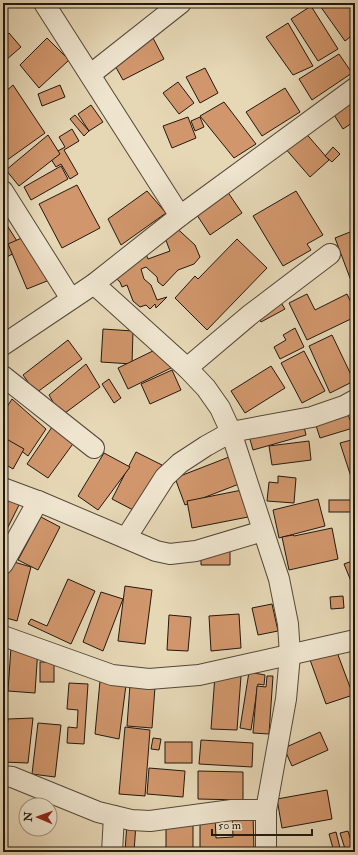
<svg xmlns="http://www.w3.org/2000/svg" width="358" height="855" font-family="'IM FELL Double Pica',serif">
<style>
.building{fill:#d1966c;stroke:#221810}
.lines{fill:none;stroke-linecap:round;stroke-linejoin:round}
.minor-casing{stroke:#534839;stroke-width:22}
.minor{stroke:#efe5cf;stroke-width:20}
</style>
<rect width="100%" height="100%" fill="#e6d7b5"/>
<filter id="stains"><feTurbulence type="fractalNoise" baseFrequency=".005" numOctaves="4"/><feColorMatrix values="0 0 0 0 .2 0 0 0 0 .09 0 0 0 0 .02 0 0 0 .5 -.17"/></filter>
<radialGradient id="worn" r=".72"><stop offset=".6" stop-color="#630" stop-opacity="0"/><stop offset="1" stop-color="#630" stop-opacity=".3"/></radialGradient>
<g class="building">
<polygon points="318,3 344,3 347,6 352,3 355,3 355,33 345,41"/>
<polygon points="311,6 338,49 318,61 291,19"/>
<polygon points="288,23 313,66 293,75 266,37"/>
<polygon points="9,33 21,47 6,60 3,57 3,38"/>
<polygon points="47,38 69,60 39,88 20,65"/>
<polygon points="153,38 164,59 123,80 113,62"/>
<polygon points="339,54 352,73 312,100 299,79"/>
<polygon points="205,68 218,93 200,103 186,77"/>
<polygon points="178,82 194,103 179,114 163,93"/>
<polygon points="13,85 45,133 3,163 3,94"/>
<polygon points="60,85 65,97 42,106 38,94"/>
<polygon points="285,88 300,112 262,136 246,112"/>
<polygon points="355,89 355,121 343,129 329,107"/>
<polygon points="224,102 256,144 234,158 200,116"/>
<polygon points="91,105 103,122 89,131 78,114"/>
<polygon points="75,115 89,131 84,136 70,119"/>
<polygon points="188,117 196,138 172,148 163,126"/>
<polygon points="200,117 204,127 195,131 191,121"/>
<polygon points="72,129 79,141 64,150 78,174 70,179 61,164 56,167 49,156 65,147 59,137"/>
<polygon points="303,130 329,160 310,177 284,147"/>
<polygon points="48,135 60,154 19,186 6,170"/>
<polygon points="333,147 340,154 332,162 325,156"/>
<polygon points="61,166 68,179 31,200 24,187"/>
<polygon points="77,185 100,228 62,248 39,204"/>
<polygon points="225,188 242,213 210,235 193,209"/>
<polygon points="147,191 166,213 121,245 108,219"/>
<polygon points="296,191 323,235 307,244 311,250 283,266 253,216"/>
<polygon points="3,219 22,249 3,259"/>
<polygon points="169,221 195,245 200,257 194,264 178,270 163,286 158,282 157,277 146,267 141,269 144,279 151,285 157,300 167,297 156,308 155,304 150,309 146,305 140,307 133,301 127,285 122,287 120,282 110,273 143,247 148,259 170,251 162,230"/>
<polygon points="355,230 355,285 353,286 335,238"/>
<polygon points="33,233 52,279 27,289 8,244"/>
<polygon points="237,239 267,268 207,330 175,298 195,276 198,279"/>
<polygon points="307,294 315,310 347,294 355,311 355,317 307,340 289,303"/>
<polygon points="277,296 285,309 261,322 254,309"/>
<polygon points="295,328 304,347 280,359 274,347 286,340 283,335"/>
<polygon points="103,329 133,331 132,364 101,362"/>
<polygon points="332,335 354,381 330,393 309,346"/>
<polygon points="68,340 82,359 36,393 23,375"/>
<polygon points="161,347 171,368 128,389 118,368"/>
<polygon points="304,351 325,391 302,403 281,363"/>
<polygon points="86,364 100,387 61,416 49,395"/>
<polygon points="271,366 285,388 245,413 231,391"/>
<polygon points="172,370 181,390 150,404 141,384"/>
<polygon points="109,379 121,398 114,403 102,384"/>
<polygon points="12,399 46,429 28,456 3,437 3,413"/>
<polygon points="345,406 353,428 320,438 313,416"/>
<polygon points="301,414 306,435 253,450 247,429"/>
<polygon points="52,427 75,441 48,478 27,464"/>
<polygon points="3,437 24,449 13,469 3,463"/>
<polygon points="355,439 355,486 354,486 340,443"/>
<polygon points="309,441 311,460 272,465 269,446"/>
<polygon points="136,452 162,465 137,512 112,499"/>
<polygon points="104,453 130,467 98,510 78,496"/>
<polygon points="229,457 239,484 185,505 175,478"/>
<polygon points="278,476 296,478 294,503 267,501 269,482 278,483"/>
<polygon points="242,490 248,517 192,528 187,501"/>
<polygon points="3,496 20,503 3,537"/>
<polygon points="318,499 325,526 279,538 273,510"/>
<rect x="329" y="500" width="26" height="12"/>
<polygon points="41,517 60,527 38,570 18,560"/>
<polygon points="332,528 338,559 289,570 282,537 293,535 294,536"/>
<polygon points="230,542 230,565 201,565 201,543"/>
<polygon points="4,559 31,567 17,621 3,617"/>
<polygon points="355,560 355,591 344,564"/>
<polygon points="68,579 95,591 71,644 28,624 31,619 47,626"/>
<polygon points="125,586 152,590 145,644 118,641"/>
<polygon points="101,592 123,599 103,651 83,642"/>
<polygon points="343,596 344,608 331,609 330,597"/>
<polygon points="272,604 278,631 258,635 252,608"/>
<polygon points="239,614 241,648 211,651 209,616"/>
<polygon points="169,615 191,617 188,651 167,650"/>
<polygon points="3,632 7,632 6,687 3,687"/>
<polygon points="11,647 38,648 35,693 8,691"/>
<polygon points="335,647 353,695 326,704 309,657"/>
<rect x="40" y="662" width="14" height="20"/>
<polygon points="131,671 156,673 152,728 127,726"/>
<polygon points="249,672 265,675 264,685 258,684 251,730 240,728"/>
<polygon points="215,675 241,676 237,730 211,729"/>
<polygon points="267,676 273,676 269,734 253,733 257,686 266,687"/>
<polygon points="100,681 126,685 119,739 95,734"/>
<polygon points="69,683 88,684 84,744 67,743 68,727 77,728 78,710 67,709"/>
<polygon points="33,718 28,763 3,762 8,719"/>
<polygon points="38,723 61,725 55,777 32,774"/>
<polygon points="125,727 150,730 145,796 119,794"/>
<polygon points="320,732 328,750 292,766 284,748"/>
<polygon points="153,738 161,739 159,750 151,749"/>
<polygon points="201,740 253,743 252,767 199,764"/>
<rect x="165" y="742" width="27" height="21"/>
<polygon points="149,768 185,771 183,797 147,794"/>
<polygon points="198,771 243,772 243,800 198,799"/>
<polygon points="327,790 332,819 282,828 277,799"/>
<polygon points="232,813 253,813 254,852 200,852 200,816 215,816 216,838 233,837"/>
<polygon points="127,822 136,823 134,852 125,852"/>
<rect x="166" y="822" width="27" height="30"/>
<polygon points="348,831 352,844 355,843 355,852 346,852 340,833"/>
<polygon points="336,832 341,852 334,852 329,834"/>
</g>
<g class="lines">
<defs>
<g id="minor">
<polyline points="44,3 180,216"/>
<polyline points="91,74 181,3"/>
<polyline points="3,191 71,299"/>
<polyline points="94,284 187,368 206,388 220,408 231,432 279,579 288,624 290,655 286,699 266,810 266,852"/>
<polyline points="3,345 94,284 180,216 355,88"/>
<polyline points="187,368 251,314 330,254"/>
<polyline points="3,376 94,448"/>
<polyline points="3,488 38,501 156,551 170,554 196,551 263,531"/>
<polyline points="126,538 165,477 180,463 206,446 231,432 312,417 344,406 355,400"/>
<polyline points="3,564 38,501"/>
<polyline points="3,636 112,675 149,679 199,675 355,640"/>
<polyline points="3,776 12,777 98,812 131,820 150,821 232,810 266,810"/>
<polyline points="112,852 114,816"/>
</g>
</defs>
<use href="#minor" class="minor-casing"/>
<use href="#minor" class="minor"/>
</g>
<rect width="358" height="855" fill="none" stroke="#e6d7b5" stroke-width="16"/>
<rect x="4" y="4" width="350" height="847" fill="none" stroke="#221810" stroke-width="2"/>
<rect x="8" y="8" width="342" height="839" fill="none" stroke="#221810"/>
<g transform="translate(38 817) rotate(272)"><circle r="19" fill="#efe5cf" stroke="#9d9383"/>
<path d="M0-3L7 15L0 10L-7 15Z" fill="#8f2418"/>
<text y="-6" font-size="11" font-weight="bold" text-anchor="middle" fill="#221810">N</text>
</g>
<path d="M212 829v6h100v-6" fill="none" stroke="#221810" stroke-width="2"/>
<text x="218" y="829" font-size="12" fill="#221810" stroke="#efe5cf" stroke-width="3" paint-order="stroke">50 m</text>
<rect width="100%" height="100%" filter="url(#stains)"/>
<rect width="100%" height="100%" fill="url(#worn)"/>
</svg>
